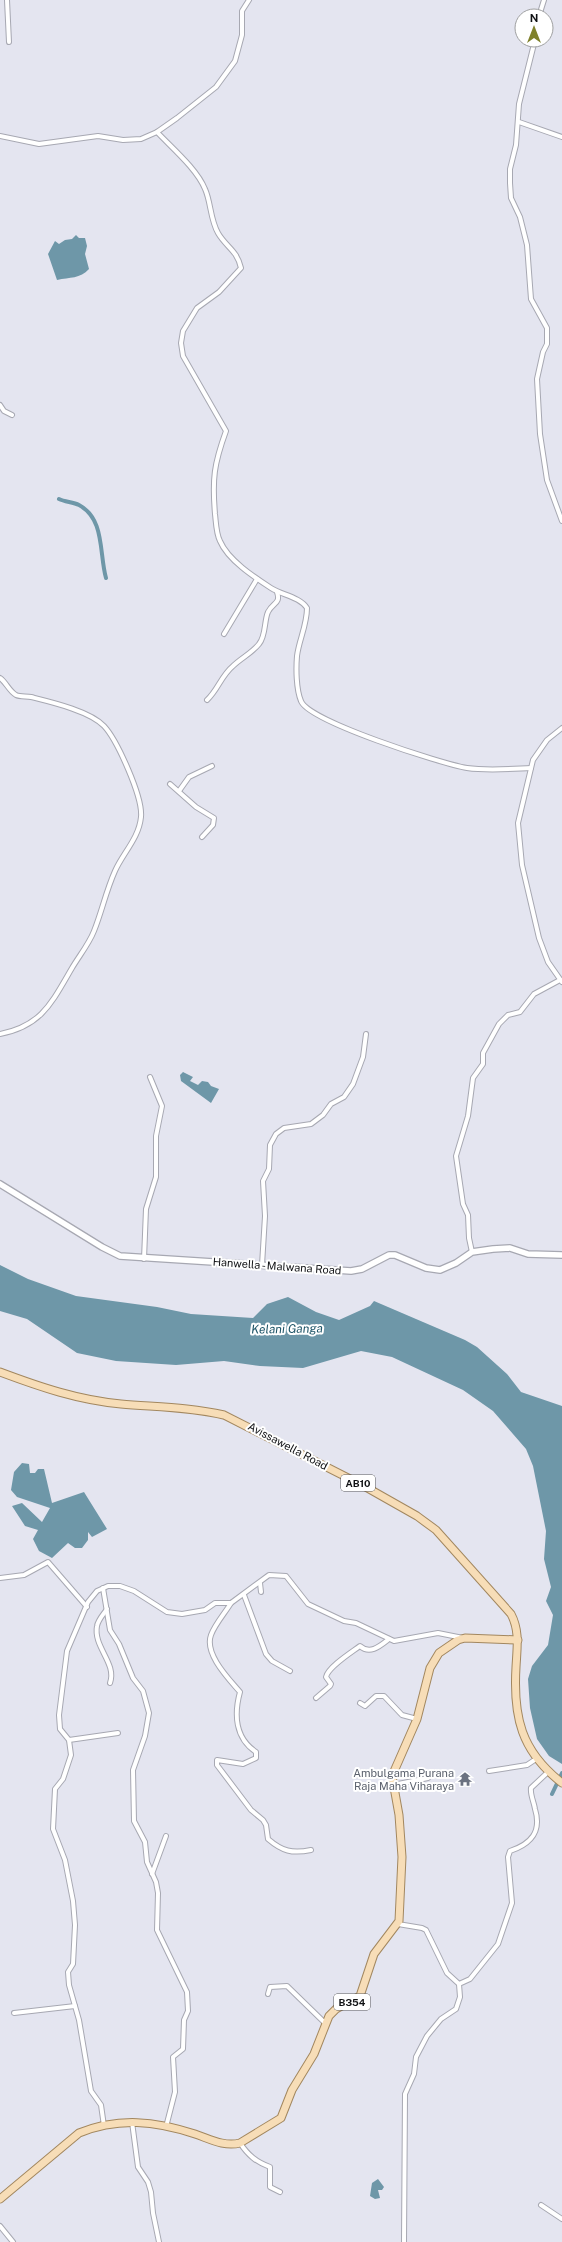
<svg xmlns="http://www.w3.org/2000/svg" width="562" height="2242" font-family="'Public Sans',sans-serif">
<style>
.water{fill:#6e97a8}
.lines{fill:none;stroke-linecap:round;stroke-linejoin:round}
.canal{stroke:#6e97a8;stroke-width:4}
.minor-casing{stroke:#a7a8b2;stroke-width:6}
.tertiary-casing{stroke:#a7a8b2;stroke-width:8}
.primary-casing{stroke:#a2875f;stroke-width:9}
.minor{stroke:#fff;stroke-width:4}
.tertiary{stroke:#fff;stroke-width:5.5}
.primary{stroke:#f7ddb7;stroke-width:7}
.labels{text-anchor:middle;dominant-baseline:central;stroke-width:4;stroke-linejoin:round;paint-order:stroke}
.shield{fill:#fff;stroke:#58585a;stroke-width:1}
.shield-label{font-size:10px;font-weight:bold;fill:#101114}
.street-label{font-size:11px;fill:#101114;stroke:#fff}
.worship-label{font-size:11px;fill:#5b616d;stroke:#fff;text-anchor:end}
.water-label{font-size:12px;font-style:italic;fill:#1c5366;stroke:#fff}
</style>
<rect width="100%" height="100%" fill="#e4e5f0"/>
<g class="water">
<path d="M76,235l3,3h6l2,8 -2,8 4,15c-9,10 -19,8 -32,11l-9,-26 7,-13 4,3 6,-4 7,-1z"/>
<polygon points="183,1072 193,1077 190,1081 198,1085 202,1081 208,1082 211,1086 219,1089 211,1103 181,1081 180,1075"/>
<polygon points="0,1265 28,1279 76,1296 157,1307 191,1314 253,1318 267,1304 288,1297 316,1312 339,1320 370,1306 374,1301 465,1340 477,1347 507,1374 521,1392 562,1406 562,1764 549,1756 537,1739 530,1708 528,1679 532,1666 548,1645 553,1615 546,1601 551,1587 544,1559 546,1531 533,1466 526,1449 493,1411 463,1390 392,1357 361,1351 303,1368 260,1366 224,1361 176,1365 116,1361 77,1353 27,1319 0,1311"/>
<polygon points="22,1463 29,1464 30,1473 35,1473 38,1469 44,1469 52,1503 84,1492 107,1529 92,1537 88,1532 88,1540 82,1548 75,1548 68,1543 52,1558 39,1551 33,1539 38,1530 25,1526 12,1506 22,1503 42,1522 50,1508 17,1497 11,1490 14,1472"/>
<polygon points="378,2179 384,2187 382,2190 378,2190 380,2198 375,2199 370,2196 372,2183"/>
</g>
<g class="lines">
<g class="canal">
<path d="M59,499c6,3 14,3 20,6 26,14 20,48 27,73"/>
<polyline points="552,1794 562,1773"/>
</g>
<defs>
<g id="minor">
<polyline points="7,0 9,42"/>
<polyline points="539,16 544,0"/>
<polyline points="535,40 519,104 516,145 510,169 510,183 511,198 520,217 527,245 531,299 547,328 547,344 543,352 537,379 540,434 547,480 562,521"/>
<polyline points="519,122 562,137"/>
<path d="M157,132c15,16 40,37 48,57 6,13 5,30 13,44 8,14 19,17 23,35l-22,24 -22,16 -14,23 -2,12 2,13 43,75c-12,33 -14,48 -11,83 1,8 1,19 5,27 8,19 34,36 51,47 11,7 29,9 36,20 0,17 -8,32 -10,48 -1,12 -1,33 4,45 7,20 141,63 166,67 21,3 43,1 64,0"/>
<polyline points="0,136 39,144 98,136 123,140 141,139 157,132 177,118 216,87 235,61 242,35 242,11 249,0"/>
<polyline points="0,405 4,411 12,415"/>
<polyline points="224,634 257,579"/>
<path d="M0,678c6,4 9,13 16,17 4,2 11,1 15,2 20,5 59,14 73,29 13,14 39,71 37,91 -2,21 -18,36 -26,54 -9,20 -13,40 -21,60 -5,13 -15,25 -22,37 -20,34 -30,58 -72,66"/>
<path d="M207,700c11,-10 14,-24 26,-34 8,-8 19,-13 26,-22 7,-8 5,-23 9,-32 5,-10 13,-8 9,-20"/>
<polyline points="562,728 547,740 533,760 518,823 522,865 539,938 548,962 562,982"/>
<polyline points="170,784 196,807 214,818 213,825 202,837"/>
<polyline points="179,791 189,777 212,766"/>
<polyline points="472,1252 469,1238 468,1215 463,1204 456,1156 468,1116 473,1078 483,1064 483,1053 499,1024 508,1015 520,1012 534,994 560,980"/>
<polyline points="144,1259 146,1209 156,1177 156,1136 162,1106 150,1077"/>
<polyline points="262,1265 265,1216 263,1181 269,1169 270,1145 276,1134 284,1128 311,1124 323,1115 331,1104 344,1097 353,1084 363,1057 366,1034"/>
<polyline points="0,1578 24,1575 48,1562 87,1607"/>
<polyline points="260,1583 261,1592"/>
<polyline points="103,1588 110,1630 119,1644 133,1678 143,1691 149,1713 145,1736 133,1770 134,1821 145,1842 147,1862 156,1882 158,1893 157,1930 187,1992 188,2011 184,2020 183,2049 173,2057 175,2092 166,2127"/>
<polyline points="244,1595 266,1654 272,1661 290,1671"/>
<path d="M231,1603c-6,10 -16,21 -20,32 -7,19 18,44 29,57 -6,22 -5,46 16,60v6l-13,6 -26,-4v5l34,45 12,10 3,5 2,14c14,12 24,15 43,11"/>
<path d="M107,1609c-4,6 -9,11 -10,17 -4,21 20,37 13,57"/>
<path d="M316,1698l14,-12 1,-2 -5,-7c2,-10 26,-25 34,-31 10,9 20,0 29,-7"/>
<polyline points="360,1703 365,1706 376,1696 384,1696 402,1715 417,1719"/>
<polyline points="69,1740 118,1733"/>
<polyline points="489,1771 527,1765 536,1759"/>
<polyline points="393,1785 428,1778"/>
<polyline points="152,1874 166,1836"/>
<polyline points="398,1924 422,1928 426,1930 447,1973 459,1984"/>
<polyline points="268,1994 270,1987 287,1986 326,2024"/>
<polyline points="14,2013 75,2006"/>
<polyline points="132,2122 138,2167 148,2182 151,2192 153,2213 159,2242"/>
<polyline points="104,2126 101,2105 91,2091 79,2020 69,1985 68,1972 73,1964 75,1925 73,1901 65,1860 53,1829 55,1789 63,1779 71,1755 69,1740 60,1729 59,1715 67,1651 88,1602 97,1591 108,1586 120,1586 134,1591 167,1612 182,1614 205,1610 215,1603 231,1603 269,1575 286,1576 308,1604 344,1621 356,1623 394,1641 438,1633 463,1638"/>
<path d="M240,2143c8,12 16,19 30,24v20l10,5"/>
<polyline points="541,2205 562,2219"/>
<polyline points="0,2226 13,2242"/>
<path d="M404,2242l1,-148 9,-20 2,-17 11,-21 14,-17 15,-10 4,-12 -1,-13 11,-5 28,-35 14,-41 -4,-46 2,-6c21,-7 32,-19 25,-42 -1,-7 -5,-14 -4,-21l17,-16"/>
</g>
<polyline id="tertiary" points="0,1184 102,1247 120,1256 351,1271 362,1269 389,1255 395,1255 426,1268 440,1270 456,1263 472,1252 493,1249 510,1248 528,1254 562,1255"/>
<g id="primary">
<path d="M0,1372c40,15 78,28 121,32 34,3 69,3 103,11l140,71 53,30 19,14 75,84c9,17 6,34 5,53 -3,50 5,84 46,116"/>
<path d="M0,2199l79,-66c40,-16 76,-12 116,1 15,5 29,13 45,9l41,-25 11,-28 22,-36 15,-38 7,-7 24,-13 14,-42 25,-33 3,-64 -3,-42 -7,-39 25,-57 13,-51 9,-15 19,-13 7,-2 53,2"/>
</g>
</defs>
<use href="#minor" class="minor-casing"/>
<use href="#tertiary" class="tertiary-casing"/>
<use href="#primary" class="primary-casing"/>
<use href="#minor" class="minor"/>
<use href="#tertiary" class="tertiary"/>
<use href="#primary" class="primary"/>
</g>
<defs>
<symbol id="temple-bare" viewBox="-9 -9 18 18"><path d="M0-6L5-2H3V0L6.5 2.5H4V6H1.5V3h-3V6H-4V2.5H-6.5L-3 0V-2H-5Z" fill="#6b7280" stroke="#fff" stroke-width="2.5" paint-order="stroke"/></symbol>
</defs>
<g fill-rule="evenodd">
<use href="#temple-bare" x="455" y="1769" width="20" height="20"/>
</g>
<g class="labels">
<g class="shield">
<rect x="341" y="1475" width="34" height="16" rx="3"/>
<rect x="334" y="1994" width="36" height="16" rx="3"/>
</g>
<g class="shield-label">
<text x="358" y="1483">AB10</text>
<text x="352" y="2002">B354</text>
</g>
<g class="street-label">
<text transform="translate(277 1266) rotate(4)">Hanwella - Malwana Road</text>
<text transform="translate(288 1446) rotate(28)">Avissawella Road</text>
</g>
<g class="worship-label">
<text x="454" y="1773">Ambulgama Purana<tspan x="454" dy="13">Raja Maha Viharaya</tspan></text>
</g>
<g class="water-label">
<text transform="translate(287 1329) rotate(-1)">Kelani Ganga</text>
</g>
</g>
<g transform="translate(534 28)"><circle r="19" fill="#ffffff" stroke="#9fa0a1"/>
<path d="M0-3L7 15L0 10L-7 15Z" fill="#7f812b"/>
<text y="-6" font-size="11" font-weight="bold" text-anchor="middle" fill="#101114">N</text>
</g>
</svg>
